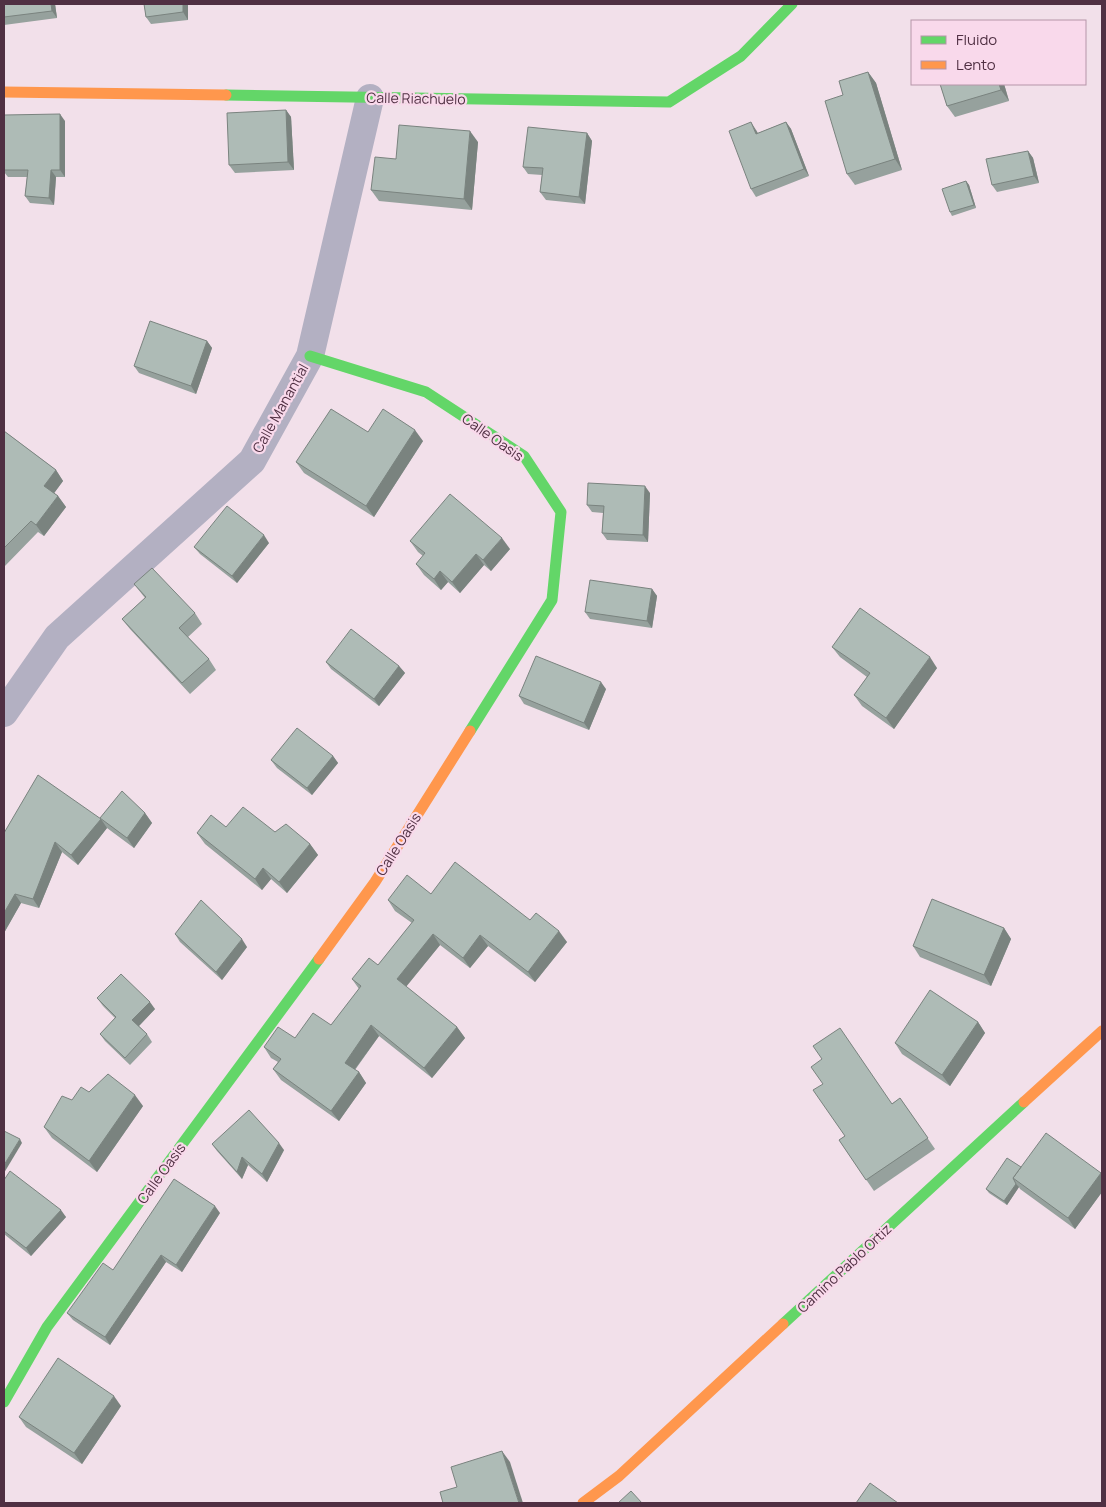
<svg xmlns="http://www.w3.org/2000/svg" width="1106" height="1507" font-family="Manrope,sans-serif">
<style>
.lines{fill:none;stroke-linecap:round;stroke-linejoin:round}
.street{stroke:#b3b0c2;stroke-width:28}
.fast{stroke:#63d668;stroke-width:11}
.slow{stroke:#ff974d;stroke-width:11}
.wall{fill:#96a19d}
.shaded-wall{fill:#7a837f}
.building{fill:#aebbb6;stroke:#7a837f}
.labels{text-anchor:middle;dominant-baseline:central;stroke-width:4.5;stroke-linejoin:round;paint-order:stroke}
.street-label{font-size:14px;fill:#503043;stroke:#f9d9eb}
</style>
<rect width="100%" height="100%" fill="#f2e0ea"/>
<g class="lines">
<polyline class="street" points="4,713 57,637 252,461 310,356 370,98"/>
<g class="fast">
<polyline points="226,95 669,102 741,56 792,4"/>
<polyline points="310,356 426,392 524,456 561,512 552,600 470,731"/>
<polyline points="783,1324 1024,1102"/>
<polyline points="4,1402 47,1327 319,959"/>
</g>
<g class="slow">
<polyline points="4,92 226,95"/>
<polyline points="319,959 375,882 470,731"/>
<polyline points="1024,1102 1102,1031"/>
<polyline points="583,1503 619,1476 783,1324"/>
</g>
</g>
<g class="wall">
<polygon points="4,4 55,4 57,18 4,25"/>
<polygon points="144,4 188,4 188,20 151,24 146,17"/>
<polygon points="868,72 876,83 902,170 855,185 847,174 843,95"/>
<polygon points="940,84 1004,84 1009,101 955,117 947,106"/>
<polygon points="286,110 291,117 294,170 235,173 229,165"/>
<polygon points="4,115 65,121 65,177 56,177 54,205 30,203 25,196 27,177 8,177 4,172"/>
<polygon points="786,122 791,129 809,176 756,197 751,189 756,130 758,133"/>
<polygon points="587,133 592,141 585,204 546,200 540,192 542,175 528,174 523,167"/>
<polygon points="478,142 472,210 379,201 371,190 396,159"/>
<polygon points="1028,151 1033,158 1039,183 997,192 992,185"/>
<polygon points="966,181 969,185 976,208 952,216 950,212"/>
<polygon points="207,341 212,348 196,394 139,373 134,366"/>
<polygon points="4,431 56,470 63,481 54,493 58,496 66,507 44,536 38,532 4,567"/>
<polygon points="368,432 423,441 374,517 304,473 296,462"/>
<polygon points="650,493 648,542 607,540 602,533 603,513 592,512 587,505"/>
<polygon points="410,541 510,549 491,571 484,565 460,593 448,582 441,590 424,575 416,564 423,556 418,552"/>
<polygon points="269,543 237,583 200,554 194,547"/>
<polygon points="134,584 195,613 202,624 188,637 209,659 216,670 190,694 130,629 122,619 145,598"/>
<polygon points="652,589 657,596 652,628 590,619 585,612"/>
<polygon points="832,647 937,668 894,729 862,706 854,695 867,677 840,657"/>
<polygon points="326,662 399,666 405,673 379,706 331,669"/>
<polygon points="606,689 589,730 524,704 519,696"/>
<polygon points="333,756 338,763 312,795 277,768 271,760"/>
<polygon points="145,813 152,823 134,848 107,828 78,865 62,852 39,908 21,903 4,933 4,833"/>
<polygon points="226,827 275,832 310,844 318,855 287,893 271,879 262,890 205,844 197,833"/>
<polygon points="431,894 530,920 567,942 535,982 488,946 470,968 440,945 406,987 457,1027 465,1038 432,1078 379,1036 355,1070 359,1072 366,1083 339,1121 281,1080 273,1069 278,1062 271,1058 264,1047 295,1038 331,1025 359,989 352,979 378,965 412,923 395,911 388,900"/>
<polygon points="1004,928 1011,939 991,986 920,957 913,946"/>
<polygon points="175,934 247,947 222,980 180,942"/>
<polygon points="97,998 155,1009 139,1026 147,1034 152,1042 130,1065 105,1041 100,1034 115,1018 103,1006"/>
<polygon points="978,1022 985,1033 950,1086 902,1054 895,1043"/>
<polygon points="89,1092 143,1106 97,1172 52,1138 44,1127"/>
<polygon points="900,1098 935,1149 874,1191 839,1140"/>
<polygon points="212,1144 284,1150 267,1182 248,1165 242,1179 217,1151"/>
<polygon points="1021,1167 1102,1175 1102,1192 1075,1229 1020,1189 1019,1187 1007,1205 989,1193 986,1189"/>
<polygon points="4,1180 66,1217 31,1256 4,1234"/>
<polygon points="220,1213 182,1272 166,1262 110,1345 73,1320 67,1313 113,1270"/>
<polygon points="121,1406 82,1464 26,1427 19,1417"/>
</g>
<g class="shaded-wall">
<polygon points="51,4 55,4 57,18 52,11"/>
<polygon points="183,4 188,4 188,20 183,12"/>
<polygon points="868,72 876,83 902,170 895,159"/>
<polygon points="999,84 1004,84 1009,101 1001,90"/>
<polygon points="286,110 291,117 294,170 288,162"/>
<polygon points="60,114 65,121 65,177 60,170"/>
<polygon points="751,122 756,130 761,141 756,134"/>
<polygon points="786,122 791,129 809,176 804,169"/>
<polygon points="470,131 478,142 472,210 464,199"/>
<polygon points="587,133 592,141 585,204 579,197"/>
<polygon points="1028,151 1033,158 1039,183 1034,176"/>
<polygon points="51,170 56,177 54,205 49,198"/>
<polygon points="966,181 969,185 976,208 974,205"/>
<polygon points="207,341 212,348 196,394 191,386"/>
<polygon points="415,430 423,441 374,517 366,506"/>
<polygon points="56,470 63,481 52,496 44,486"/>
<polygon points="645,486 650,493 648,542 643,535"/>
<polygon points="58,496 66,507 44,536 36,525"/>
<polygon points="264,535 269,543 237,583 232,576"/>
<polygon points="502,538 510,549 491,571 483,560"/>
<polygon points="476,554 484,565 460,593 452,582"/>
<polygon points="440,571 448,582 441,590 434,579"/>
<polygon points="652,589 657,596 652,628 647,621"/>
<polygon points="930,657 937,668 894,729 886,718"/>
<polygon points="399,666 405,673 379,706 374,699"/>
<polygon points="601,682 606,689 589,730 584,723"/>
<polygon points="333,756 338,763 312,795 307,788"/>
<polygon points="145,813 152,823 134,848 127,838"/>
<polygon points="101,819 107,828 78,865 71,855"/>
<polygon points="55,842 62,852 39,908 33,899"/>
<polygon points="310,844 318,855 287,893 279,882"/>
<polygon points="263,868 271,879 262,890 255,879"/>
<polygon points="15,894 21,903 4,933 4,913"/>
<polygon points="1004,928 1011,939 991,986 984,975"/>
<polygon points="559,931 567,942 535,982 528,972"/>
<polygon points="433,934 440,945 404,989 397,979"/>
<polygon points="480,935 488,946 470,968 463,958"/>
<polygon points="242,939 247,947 222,980 216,972"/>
<polygon points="150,1002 155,1009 137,1028 132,1020"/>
<polygon points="978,1022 985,1033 950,1086 942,1075"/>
<polygon points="371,1025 379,1036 352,1073 345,1063"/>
<polygon points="457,1027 465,1038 432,1078 424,1068"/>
<polygon points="359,1072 366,1083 339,1121 331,1111"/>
<polygon points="135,1095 143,1106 97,1172 89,1161"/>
<polygon points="20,1139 22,1143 4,1173 4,1165"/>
<polygon points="279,1143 284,1150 267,1182 262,1174"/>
<polygon points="242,1157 248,1165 242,1179 237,1172"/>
<polygon points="1101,1173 1102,1175 1102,1192 1075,1229 1068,1218"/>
<polygon points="1016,1184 1019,1187 1007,1205 1004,1201"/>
<polygon points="215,1206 220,1213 182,1272 176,1265"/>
<polygon points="61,1210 66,1217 31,1256 26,1248"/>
<polygon points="161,1255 166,1262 110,1345 105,1337"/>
<polygon points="114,1396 121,1406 82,1464 74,1453"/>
<polygon points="502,1451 510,1462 523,1503 519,1503"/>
</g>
<g class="building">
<polygon points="4,4 51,4 52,11 4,17"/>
<polygon points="144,4 183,4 183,12 146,17"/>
<polygon points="868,72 895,159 847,174 825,101 843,95 839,81"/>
<polygon points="940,84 999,84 1001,90 947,106"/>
<polygon points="286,110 288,162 229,165 227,113"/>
<polygon points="60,114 60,170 51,170 49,198 25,196 28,170 4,170 4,115"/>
<polygon points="751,122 756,134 786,122 804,169 751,189 729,131"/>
<polygon points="399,125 470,131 464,199 371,190 375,157 396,159"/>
<polygon points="528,127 587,133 579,197 540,192 543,168 523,167"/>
<polygon points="1028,151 1034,176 992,185 986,159"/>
<polygon points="966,181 974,205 950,212 942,189"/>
<polygon points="150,321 207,341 191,386 134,366"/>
<polygon points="331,409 368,432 383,409 415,430 366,506 296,462"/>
<polygon points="4,431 56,470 44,486 58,496 36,525 31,521 4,548"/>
<polygon points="588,483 645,486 643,535 602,533 604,506 587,505"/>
<polygon points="450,494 502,538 483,560 476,554 452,582 440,571 434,579 416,564 425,553 410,541"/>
<polygon points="227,506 264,535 232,576 194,547"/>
<polygon points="152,568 195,613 179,628 209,659 182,683 122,619 146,597 134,584"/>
<polygon points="590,580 652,589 647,621 585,612"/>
<polygon points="860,608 930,657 886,718 854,695 870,673 832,647"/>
<polygon points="351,629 399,666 374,699 326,662"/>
<polygon points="536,656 601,682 584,723 519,696"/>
<polygon points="297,728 333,756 307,788 271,760"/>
<polygon points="38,775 101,819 71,855 55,842 33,899 15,894 4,913 4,833"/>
<polygon points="122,791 145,813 127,838 100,818"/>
<polygon points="243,807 275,832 286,824 310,844 279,882 263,868 255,879 197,833 211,815 226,827"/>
<polygon points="455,862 530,920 536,913 559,931 528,972 480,935 463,958 433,934 397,979 457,1027 424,1068 371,1025 345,1063 359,1072 331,1111 273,1069 281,1059 264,1047 278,1027 295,1038 313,1013 331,1025 361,986 352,979 369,958 378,965 414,920 388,900 407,875 431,894"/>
<polygon points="932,899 1004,928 984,975 913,946"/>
<polygon points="201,900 242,939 216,972 175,934"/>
<polygon points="121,974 150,1002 132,1020 147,1034 125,1058 100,1034 116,1017 97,998"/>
<polygon points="930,990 978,1022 942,1075 895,1043"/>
<polygon points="840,1028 892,1104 900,1098 928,1138 866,1180 839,1140 845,1136 813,1090 823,1084 811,1067 822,1059 813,1046"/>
<polygon points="108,1074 135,1095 89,1161 44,1127 62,1096 72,1100 81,1087 89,1092"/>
<polygon points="249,1110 279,1143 262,1174 242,1157 237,1172 212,1144"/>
<polygon points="4,1131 20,1139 4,1165"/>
<polygon points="1046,1133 1101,1173 1068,1218 1013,1178"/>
<polygon points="1007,1158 1021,1167 1013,1178 1016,1184 1004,1201 986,1189"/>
<polygon points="10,1171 61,1210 26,1248 4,1231 4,1180"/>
<polygon points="174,1179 215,1206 176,1265 161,1255 105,1337 67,1313 103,1263 113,1270"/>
<polygon points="58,1358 114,1396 74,1453 19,1417"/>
<polygon points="502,1451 519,1503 443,1503 440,1492 457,1487 451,1467"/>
<polygon points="870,1483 898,1503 856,1503"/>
<polygon points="631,1491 642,1503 618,1503"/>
</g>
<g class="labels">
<g class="street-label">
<text transform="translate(416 98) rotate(1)">Calle Riachuelo</text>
<text transform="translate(280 408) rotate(-61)">Calle Manantial</text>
<text transform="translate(493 437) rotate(35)">Calle Oasis</text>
<text transform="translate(398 844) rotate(-58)">Calle Oasis</text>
<text transform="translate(161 1173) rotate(-54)">Calle Oasis</text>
<text transform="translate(844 1268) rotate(-43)">Camino Pablo Ortiz</text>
</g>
</g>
<rect width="1106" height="1507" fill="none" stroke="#503043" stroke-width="10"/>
<rect x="911" y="20" width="175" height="65" fill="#f9d9eb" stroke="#b595a8"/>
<rect x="921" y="36" width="25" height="8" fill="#63d668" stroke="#b595a8"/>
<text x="956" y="45" font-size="15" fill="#503043">Fluido</text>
<rect x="921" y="61" width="25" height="8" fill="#ff974d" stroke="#b595a8"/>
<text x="956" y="70" font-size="15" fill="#503043">Lento</text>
</svg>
